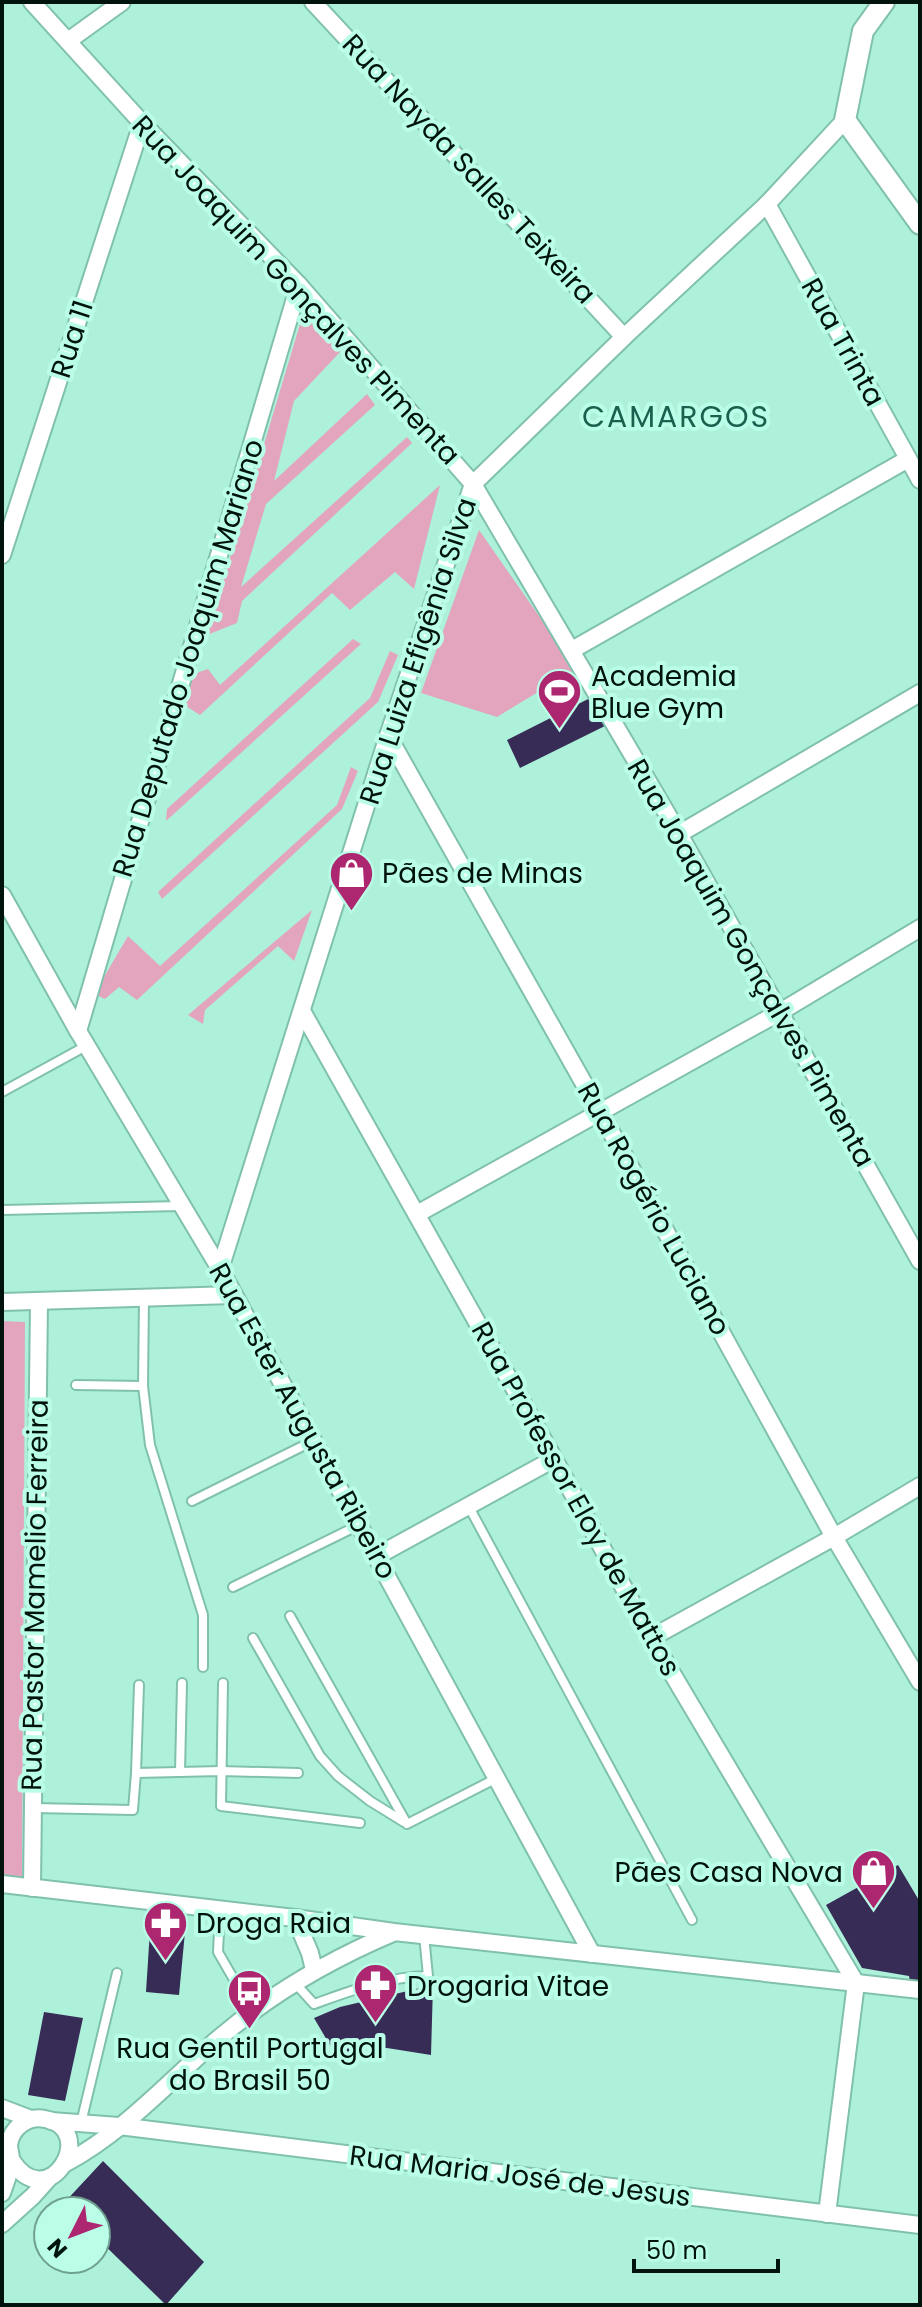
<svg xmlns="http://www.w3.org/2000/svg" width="922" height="2307" font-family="Poppins,sans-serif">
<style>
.green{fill:#e3a4be}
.building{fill:#362c56}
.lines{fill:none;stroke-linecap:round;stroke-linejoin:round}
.service-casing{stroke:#80c1ad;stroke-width:12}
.minor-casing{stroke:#80c1ad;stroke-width:20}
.tertiary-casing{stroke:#80c1ad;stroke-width:24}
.service{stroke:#fff;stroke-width:8}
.minor{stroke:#fff;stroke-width:16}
.tertiary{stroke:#fff;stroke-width:20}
.labels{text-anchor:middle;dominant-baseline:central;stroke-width:8;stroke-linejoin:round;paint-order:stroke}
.street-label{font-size:28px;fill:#00140d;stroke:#bbfee8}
.poi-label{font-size:28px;fill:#00140d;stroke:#bbfee8;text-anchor:start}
.neighbourhood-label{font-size:30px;letter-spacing:2px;fill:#1b5f4e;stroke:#bbfee8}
</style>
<rect width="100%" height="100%" fill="#aef1db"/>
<g class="green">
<polygon points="303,314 340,352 294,401 274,481 367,394 375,405 266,504 241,587 407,437 412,443 242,601 237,623 207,635"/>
<polygon points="440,485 414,589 395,572 350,610 332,593 200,715 181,703 188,676 208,669 220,685"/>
<polygon points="479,530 576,669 497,717 421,693"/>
<polygon points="353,639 361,644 166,821 167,809"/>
<polygon points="390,651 398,655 378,702 162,899 158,892 370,698"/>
<polygon points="351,767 358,771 342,809 137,1000 119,987 105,999 94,994 128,936 160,966 337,805"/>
<polygon points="312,910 294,961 278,946 205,1010 203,1024 188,1015"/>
<polygon points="2,1321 25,1322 22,1881 2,1878"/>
</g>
<g class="building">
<polygon points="596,695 613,722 520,768 507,740"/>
<polygon points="898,1865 920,1902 920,1988 911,1988 909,1976 862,1968 826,1905"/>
<polygon points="150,1930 185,1932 179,1995 146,1992"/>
<polygon points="433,1985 431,2055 387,2048 366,2047 352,2051 338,2059 314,2018 340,2007"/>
<polygon points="44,2012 83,2018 65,2101 28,2095"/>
<polygon points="103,2161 204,2262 166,2305 96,2237 96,2211 70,2211 63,2204"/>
</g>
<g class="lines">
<defs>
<g id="service">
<polyline points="2,1092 86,1046"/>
<polyline points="2,1210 181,1206"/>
<polyline points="144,1298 143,1386 150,1445 203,1615 203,1667"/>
<polyline points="76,1385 143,1386"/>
<polyline points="192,1501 313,1441"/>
<polyline points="469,1507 692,1920"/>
<polyline points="233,1587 359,1525"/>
<polyline points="290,1616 407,1824 497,1778"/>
<polyline points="253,1638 320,1756 338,1776 370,1801 404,1822"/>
<polyline points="223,1683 221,1806 360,1823"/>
<polyline points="180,1772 182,1683"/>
<polyline points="136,1773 139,1685"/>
<polyline points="33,1808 133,1810 136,1773 221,1771 298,1773"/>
<polyline points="220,1910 218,1952 252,2011"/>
<path d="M295,1983l19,21c39,-14 72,-27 114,-28l-4,-41"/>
<polyline points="81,2123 117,1973"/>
</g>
<g id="minor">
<polyline points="32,2 142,123 299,285 473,484 679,834 920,1261"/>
<polyline points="313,2 624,337"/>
<polyline points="68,41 122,2"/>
<polyline points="767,204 920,480"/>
<polyline points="2,555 142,123"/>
<polyline points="572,650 908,459"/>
<polyline points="388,736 600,1112 834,1537 920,1682"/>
<polyline points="679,834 920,693"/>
<polyline points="2,895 78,1031 220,1269 592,1954"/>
<polyline points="302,1011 554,1459 651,1638 856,1983 827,2214"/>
<polyline points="78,1031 299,285"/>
<polyline points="417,1214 780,1012 920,928"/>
<polyline points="220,1269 388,736 473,484 624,337 767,204 845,120"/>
<polyline points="2,1302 233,1295"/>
<polyline points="377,1556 554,1459"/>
<polyline points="651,1638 834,1537 920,1486"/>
<polyline points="2,1884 295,1918 394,1932 920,1990"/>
<polyline points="32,1888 39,1302"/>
<polyline points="295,1918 310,1953 314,1970"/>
<polyline points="2,2108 31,2119"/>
<polyline points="51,2121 119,2126 920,2225"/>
<path d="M66,2163c58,-31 104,-83 153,-125 53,-45 110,-78 174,-105"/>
<path d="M2,2193c3,-9 8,-21 9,-30 1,-6 -2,-12 -2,-18 2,-17 19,-30 36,-26 55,10 4,98 -33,42"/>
<polyline points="2,2224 33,2196 50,2177"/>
</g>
<polyline id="tertiary" points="884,2 863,31 845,120 920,224"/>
</defs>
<use href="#service" class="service-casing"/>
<use href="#minor" class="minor-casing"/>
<use href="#tertiary" class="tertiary-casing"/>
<use href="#service" class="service"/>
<use href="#minor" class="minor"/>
<use href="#tertiary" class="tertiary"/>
</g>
<defs>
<symbol id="stadium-pin" viewBox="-11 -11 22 30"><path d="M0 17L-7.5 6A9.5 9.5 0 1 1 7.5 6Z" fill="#ac276f" stroke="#bbfee8"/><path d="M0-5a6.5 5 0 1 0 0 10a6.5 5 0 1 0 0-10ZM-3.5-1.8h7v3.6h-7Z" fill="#fff"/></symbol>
<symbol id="shop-pin" viewBox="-11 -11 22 30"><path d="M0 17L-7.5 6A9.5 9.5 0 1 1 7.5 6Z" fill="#ac276f" stroke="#bbfee8"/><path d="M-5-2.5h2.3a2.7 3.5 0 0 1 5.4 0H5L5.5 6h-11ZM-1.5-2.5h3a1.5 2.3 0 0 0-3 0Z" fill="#fff"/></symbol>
<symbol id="pharmacy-pin" viewBox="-11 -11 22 30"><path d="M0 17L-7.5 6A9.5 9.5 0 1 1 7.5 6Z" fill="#ac276f" stroke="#bbfee8"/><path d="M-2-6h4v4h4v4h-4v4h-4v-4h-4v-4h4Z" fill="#fff"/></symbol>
<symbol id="bus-pin" viewBox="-11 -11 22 30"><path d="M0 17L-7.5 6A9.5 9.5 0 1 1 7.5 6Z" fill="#ac276f" stroke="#bbfee8"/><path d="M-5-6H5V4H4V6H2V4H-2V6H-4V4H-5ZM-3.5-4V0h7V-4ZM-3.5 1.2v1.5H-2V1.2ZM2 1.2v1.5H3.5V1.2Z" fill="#fff"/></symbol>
</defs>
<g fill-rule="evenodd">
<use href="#stadium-pin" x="534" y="666" width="51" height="69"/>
<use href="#shop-pin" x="326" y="848" width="51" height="69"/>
<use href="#shop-pin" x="848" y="1846" width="51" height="69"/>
<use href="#pharmacy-pin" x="140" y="1898" width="51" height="69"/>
<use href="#pharmacy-pin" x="350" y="1960" width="51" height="69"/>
<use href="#bus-pin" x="224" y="1966" width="51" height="69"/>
</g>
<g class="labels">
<g class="street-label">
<text transform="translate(469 169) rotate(47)">Rua Nayda Salles Teixeira</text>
<text transform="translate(296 290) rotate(47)">Rua Joaquim Gonçalves Pimenta</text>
<text transform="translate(72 339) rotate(-72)">Rua 11</text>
<text transform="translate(843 342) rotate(61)">Rua Trinta</text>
<text transform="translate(418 651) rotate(-72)">Rua Luiza Efigênia Silva</text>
<text transform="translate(188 658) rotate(-73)">Rua Deputado Joaquim Mariano</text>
<text transform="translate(751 963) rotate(60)">Rua Joaquim Gonçalves Pimenta</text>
<text transform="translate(654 1209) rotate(61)">Rua Rogério Luciano</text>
<text transform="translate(303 1421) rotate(61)">Rua Ester Augusta Ribeiro</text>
<text transform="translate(576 1499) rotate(61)">Rua Professor Eloy de Mattos</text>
<text transform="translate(35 1595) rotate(-89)">Rua Pastor Mamelio Ferreira</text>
<text transform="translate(520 2176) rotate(7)">Rua Maria José de Jesus</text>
</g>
<g class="poi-label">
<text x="591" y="676">Academia<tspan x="591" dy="32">Blue Gym</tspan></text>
<text x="382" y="873">Pães de Minas</text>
<text x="843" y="1872" text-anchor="end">Pães Casa Nova</text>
<text x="196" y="1923">Droga Raia</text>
<text x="407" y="1986">Drogaria Vitae</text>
<text x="250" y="2048" text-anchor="middle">Rua Gentil Portugal<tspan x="250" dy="32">do Brasil 50</tspan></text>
</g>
<g class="neighbourhood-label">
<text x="676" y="416">CAMARGOS</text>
</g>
</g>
<rect width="922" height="2307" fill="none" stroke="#00140d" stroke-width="8"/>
<g transform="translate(72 2235) rotate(228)"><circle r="38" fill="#bbfee8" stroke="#70a090" stroke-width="2"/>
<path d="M0-6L14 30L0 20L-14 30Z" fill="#ac276f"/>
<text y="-12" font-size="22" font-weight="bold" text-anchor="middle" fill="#00140d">N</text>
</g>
<path d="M634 2259v12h144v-12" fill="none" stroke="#00140d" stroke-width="4"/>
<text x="646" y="2259" font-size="24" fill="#00140d" stroke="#bbfee8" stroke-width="6" paint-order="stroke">50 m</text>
</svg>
